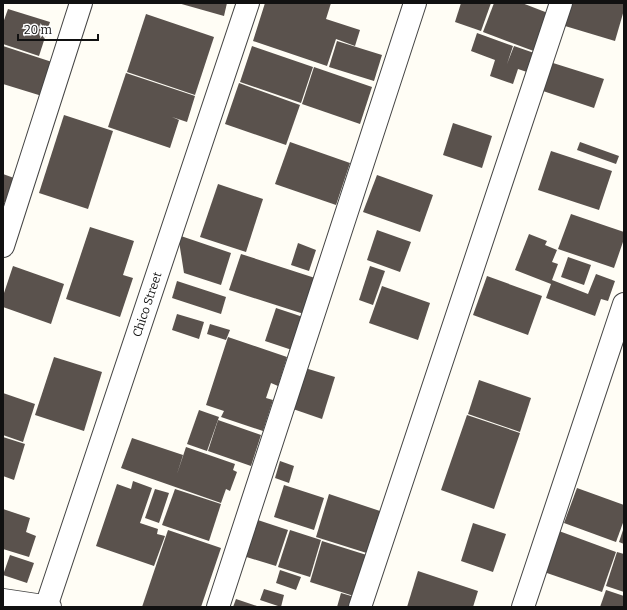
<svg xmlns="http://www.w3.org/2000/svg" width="627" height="610" font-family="Bitter,serif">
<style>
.building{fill:#5a524d}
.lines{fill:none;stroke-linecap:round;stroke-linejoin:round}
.minor-casing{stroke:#444;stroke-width:24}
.minor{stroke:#fff;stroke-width:22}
.labels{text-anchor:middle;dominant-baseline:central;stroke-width:4;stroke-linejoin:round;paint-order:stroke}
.street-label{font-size:12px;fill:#111;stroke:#fff}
</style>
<rect width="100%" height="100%" fill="#fffdf5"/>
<g class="building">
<polygon points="178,3 227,3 224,16"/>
<polygon points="265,3 331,3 326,19 360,30 355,46 336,39 327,66 253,41"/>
<polygon points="461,3 491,3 481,31 455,22"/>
<polygon points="494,3 522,3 553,15 539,53 483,32"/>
<polygon points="572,3 624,3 624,10 615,41 565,26"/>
<polygon points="8,9 50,22 39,56 3,44 3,23"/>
<polygon points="146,14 214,37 195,95 127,72"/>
<polygon points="477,33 513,46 507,64 514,46 537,54 530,73 518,69 513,84 490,76 495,60 471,51"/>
<polygon points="337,41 382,55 374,81 329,67"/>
<polygon points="3,46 52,62 42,96 3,84"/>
<polygon points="252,46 313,67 301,103 240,82"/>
<polygon points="553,63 604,79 594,108 543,91"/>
<polygon points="314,67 372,87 360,124 302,104"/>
<polygon points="126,73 195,96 187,122 172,117 179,120 170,148 108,127"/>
<polygon points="239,83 300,105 286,145 225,124"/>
<polygon points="64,115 113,131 88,209 39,193"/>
<polygon points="453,123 492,136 482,168 443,155"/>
<polygon points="290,142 350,163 336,205 275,184"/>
<polygon points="580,142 619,156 616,164 577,150"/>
<polygon points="551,151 612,171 599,210 538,190"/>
<polygon points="3,174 14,178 6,203 3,202"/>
<polygon points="377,175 433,195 420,232 363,212"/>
<polygon points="218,184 263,199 246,252 200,237"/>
<polygon points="571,214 624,232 624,239 614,268 558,249"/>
<polygon points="90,227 134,241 123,275 133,278 120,317 66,299"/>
<polygon points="377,230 411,242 400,272 367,260"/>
<polygon points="529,234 547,241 545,245 557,250 552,262 558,264 552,280 588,294 596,274 615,281 608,301 601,299 595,316 546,298 551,284 515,270"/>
<polygon points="178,235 231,253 221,285 184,273"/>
<polygon points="298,243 316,250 309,271 291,265"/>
<polygon points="241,254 315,278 304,314 229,290"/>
<polygon points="568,257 591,265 584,285 561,277"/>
<polygon points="13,266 64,284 51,324 3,307 3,296"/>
<polygon points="370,266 385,271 373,305 359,300"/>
<polygon points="487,276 542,296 528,335 473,315"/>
<polygon points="177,281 226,297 221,314 172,298"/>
<polygon points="382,286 430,303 418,340 369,323"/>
<polygon points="276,308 303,317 292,350 265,341"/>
<polygon points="177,314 204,322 199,339 172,330"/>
<polygon points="210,324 230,330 226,340 207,334"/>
<polygon points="228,337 287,357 278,386 271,383 266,398 273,400 263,431 221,417 224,411 206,405"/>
<polygon points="54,357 102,372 84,431 35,415"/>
<polygon points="305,368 335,377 322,419 293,409"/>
<polygon points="479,380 531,398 520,432 468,414"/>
<polygon points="3,393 35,404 23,442 3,435"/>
<polygon points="199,410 219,417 207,451 187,444"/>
<polygon points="467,415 520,433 494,509 441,490"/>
<polygon points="218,420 261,435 251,466 208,451"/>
<polygon points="3,437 25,444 14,480 3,476"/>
<polygon points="132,438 183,455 177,474 186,447 235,464 233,470 237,472 230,491 226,489 221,503 121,468"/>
<polygon points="280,461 294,466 289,483 275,478"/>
<polygon points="133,481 152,488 140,523 158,529 157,534 165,536 154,566 96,546 117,484 131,489"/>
<polygon points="284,485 324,498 314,530 274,517"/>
<polygon points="577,488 624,505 624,520 616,542 564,523"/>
<polygon points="155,489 169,493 159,523 145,518"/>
<polygon points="175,489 221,504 209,541 162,525"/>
<polygon points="329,494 386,513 373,555 316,537"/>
<polygon points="3,509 30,518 26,532 36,536 29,557 3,549"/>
<polygon points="252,518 288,530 276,566 240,555"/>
<polygon points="473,523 506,534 493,572 461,561"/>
<polygon points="624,527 624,544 619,542"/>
<polygon points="168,530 221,548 201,607 142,607"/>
<polygon points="290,530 321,540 310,577 278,567"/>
<polygon points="559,531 616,552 602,592 544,572"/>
<polygon points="322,541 373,557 360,598 310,582"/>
<polygon points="617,552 624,554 624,592 606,586"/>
<polygon points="10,555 34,563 27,583 3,575"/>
<polygon points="280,570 301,577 296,590 276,583"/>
<polygon points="418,571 478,591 473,607 407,607"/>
<polygon points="264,589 284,595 281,607 260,600"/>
<polygon points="606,590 624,596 624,607 600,607"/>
<polygon points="341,593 358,598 355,607 337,607"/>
<polygon points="236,599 260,607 233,607"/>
</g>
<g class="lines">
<defs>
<g id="minor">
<polyline points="3,246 81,3"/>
<polyline points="3,600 50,607"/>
<path id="s1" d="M46,607l202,-604"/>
<polyline points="218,607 415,3"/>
<polyline points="360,607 561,3"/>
<polyline points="523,607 624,304"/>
</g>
</defs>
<use href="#minor" class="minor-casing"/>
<use href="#minor" class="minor"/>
</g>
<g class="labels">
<g class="street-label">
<text stroke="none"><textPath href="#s1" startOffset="319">Chico Street</textPath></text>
</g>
</g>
<rect width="627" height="610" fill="none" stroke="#111111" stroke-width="8"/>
<path d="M18 34v6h80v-6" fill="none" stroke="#111111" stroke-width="2"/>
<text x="24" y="34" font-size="12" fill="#111111" stroke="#ffffff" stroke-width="3" paint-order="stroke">20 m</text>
</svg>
